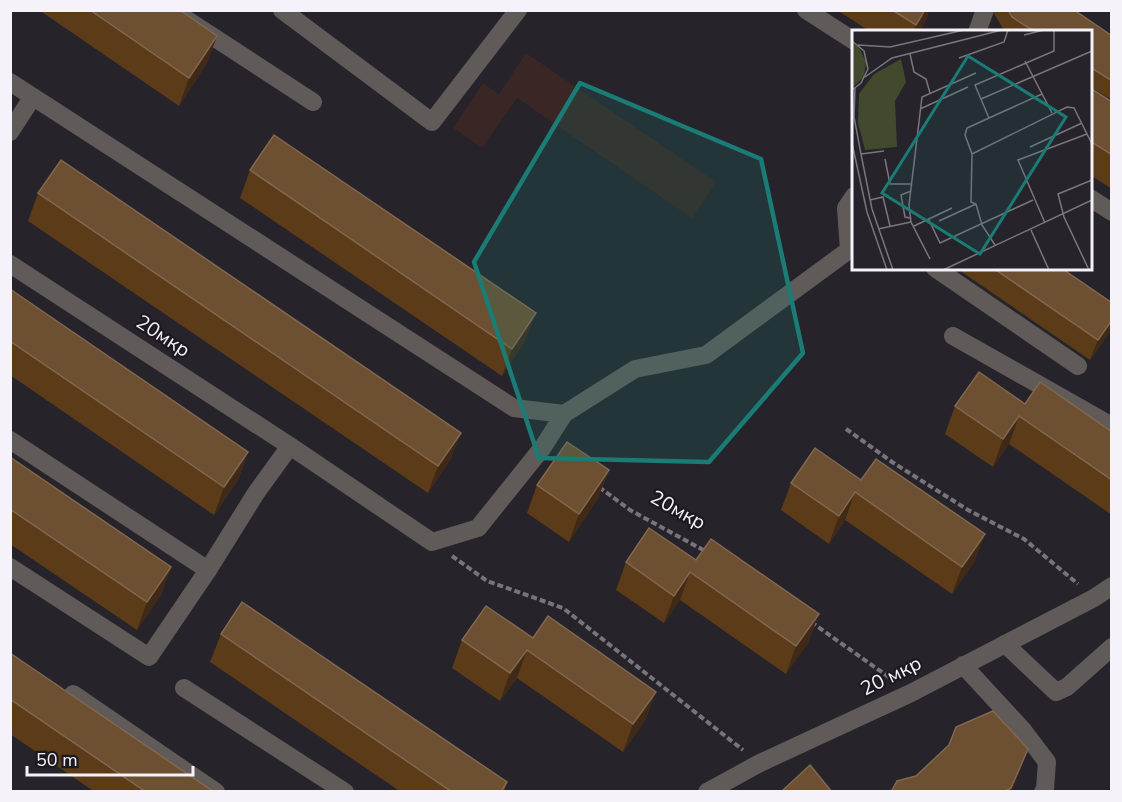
<svg xmlns="http://www.w3.org/2000/svg" width="1122" height="802" font-family="'Nunito Sans',sans-serif">
<style>
.education{fill:#392625}
.lines{fill:none;stroke-linecap:round;stroke-linejoin:round}
.path{stroke:#77757c;stroke-width:4;stroke-dasharray:6 3;stroke-linecap:butt}
.minor{stroke:#605b59;stroke-width:18}
.wall{fill:#5c3b19}
.shaded-wall{fill:#402916}
.building{fill:#6d4f31;stroke:#826850;stroke-width:1.5}
.marked{fill:#1a7c75;fill-opacity:0.2;stroke:#1a7c75;stroke-width:4.5;stroke-linejoin:round}
.labels{text-anchor:middle;dominant-baseline:central;stroke-width:4.5;stroke-linejoin:round;paint-order:stroke}
.street-label{font-size:20px;fill:#f5f3f9;stroke:#1c1921}
.inset-road{fill:none;stroke:#79767d;stroke-width:1.5}
.view{fill:#1a7c75;fill-opacity:0.15;stroke:#1a7c75;stroke-width:3}
.inset-edge{fill:none;stroke:#f5f3f9;stroke-width:3}
</style>
<rect width="100%" height="100%" fill="#26232b"/>
<polygon class="education" points="526,53 716,182 692,218 517,98 482,148 453,128 483,83 499,94"/>
<g class="lines">
<g class="path">
<polyline points="846,429 892,462 968,510 1024,539 1078,584"/>
<polyline points="599,487 630,510 705,551"/>
<polyline points="452,556 487,581 563,608 743,750"/>
<polyline points="811,622 893,680"/>
</g>
<g class="minor">
<polyline points="172,10 313,102"/>
<polyline points="282,10 432,122 518,10"/>
<polyline points="806,10 854,41"/>
<polyline points="977,32 985,10"/>
<polyline points="10,82 514,408 564,414 635,369 706,355 849,250 846,208 854,196"/>
<polyline points="10,132 32,98"/>
<polyline points="1090,198 1112,212"/>
<polyline points="10,264 290,446"/>
<polyline points="935,268 1078,366"/>
<polyline points="953,336 1112,426"/>
<polyline points="10,440 208,570"/>
<polyline points="10,567 149,657 208,570 256,493 290,446 432,542 478,528 543,447 564,414"/>
<polyline points="1005,644 1056,692 1067,687 1112,647"/>
<polyline points="963,665 1022,729 1047,762 1045,789 1043,792"/>
<polyline points="184,688 345,792"/>
<polyline points="73,694 216,792"/>
<polyline points="707,792 760,763 911,693 1094,598 1112,586"/>
</g>
</g>
<g class="wall">
<polygon points="39,10 180,10 217,36 207,63 179,106"/>
<polygon points="837,10 929,10 926,20 919,32 871,32"/>
<polygon points="992,10 1074,10 1112,36 1112,100 1090,87 1090,32 1005,32"/>
<polygon points="1090,88 1112,102 1112,189 1090,175"/>
<polygon points="250,170 525,341 502,376 240,198"/>
<polygon points="38,193 461,433 450,460 428,493 28,221"/>
<polygon points="956,268 1061,268 1112,303 1112,329 1090,360"/>
<polygon points="10,289 248,452 238,480 214,515 10,375"/>
<polygon points="1025,404 1112,432 1112,515 1009,444 993,467 945,434 955,406"/>
<polygon points="10,457 171,567 161,595 137,630 10,544"/>
<polygon points="609,470 598,498 569,542 527,513 537,485"/>
<polygon points="861,480 985,534 974,562 952,594 845,520 829,544 781,510 791,483"/>
<polygon points="649,528 809,641 786,674 680,600 664,623 616,590 626,562"/>
<polygon points="486,606 646,719 623,752 517,678 500,701 452,668 462,640"/>
<polygon points="221,634 507,782 504,792 401,792 210,662"/>
<polygon points="10,653 214,792 95,792 10,734"/>
</g>
<g class="shaded-wall">
<polygon points="925,10 929,10 926,20 919,32 913,32 916,25"/>
<polygon points="217,36 207,63 179,106 189,78"/>
<polygon points="536,313 525,341 502,376 512,349"/>
<polygon points="1112,320 1112,329 1090,360 1098,340"/>
<polygon points="1019,416 1009,444 993,467 1003,439"/>
<polygon points="461,433 450,460 428,493 438,466"/>
<polygon points="248,452 238,480 214,515 224,487"/>
<polygon points="609,470 598,498 569,542 579,514"/>
<polygon points="855,492 845,520 829,544 839,516"/>
<polygon points="985,534 974,562 952,594 962,567"/>
<polygon points="171,567 161,595 137,630 147,602"/>
<polygon points="690,572 680,600 664,623 674,596"/>
<polygon points="819,614 809,641 786,674 796,646"/>
<polygon points="527,650 517,678 500,701 510,673"/>
<polygon points="656,692 646,719 623,752 633,724"/>
<polygon points="1028,749 1012,792 1004,792"/>
</g>
<g class="building">
<polygon points="90,10 180,10 217,36 189,78"/>
<polygon points="892,10 925,10 916,25"/>
<polygon points="1008,10 1074,10 1112,36 1112,81 1090,67 1090,32 1035,32 1012,17"/>
<polygon points="1090,88 1112,102 1112,155 1090,141"/>
<polygon points="274,135 536,313 512,349 250,170"/>
<polygon points="61,160 461,433 438,466 38,193"/>
<polygon points="993,268 1061,268 1112,303 1112,320 1098,340"/>
<polygon points="10,289 248,452 224,487 10,341"/>
<polygon points="979,372 1025,404 1040,382 1112,432 1112,480 1019,416 1003,439 955,406"/>
<polygon points="567,442 609,470 579,514 537,485"/>
<polygon points="815,448 861,480 876,459 985,534 962,567 855,492 839,516 791,483"/>
<polygon points="10,457 171,567 147,602 10,509"/>
<polygon points="649,528 696,560 711,539 819,614 796,646 690,572 674,596 626,562"/>
<polygon points="242,602 507,782 501,792 452,792 221,634"/>
<polygon points="486,606 533,638 548,616 656,692 633,724 527,650 510,673 462,640"/>
<polygon points="10,653 214,792 146,792 10,699"/>
<polygon points="993,711 1028,749 1011,788 1004,792 891,792 897,781 916,776 949,745 956,727"/>
<polygon points="810,765 832,792 781,792"/>
</g>
<path class="marked" d="M580,83l181,76 42,194 -94,109 -170,-4 -65,-196z"/>
<g class="labels">
<g class="street-label">
<text transform="translate(163 336) rotate(33)">20мкр</text>
<text transform="translate(678 510) rotate(29)">20мкр</text>
<text transform="translate(891 676) rotate(-26)">20 мкр</text>
</g>
</g>
<g transform="translate(852 30)">
<rect width="240" height="240" fill="#26232b"/>
<path d="M0,12l8,7 6,13 -2,15 -12,11zM49,29l5,23 -11,19 2,46 -32,3 -7,-27 1,-29 15,-20z" fill="#43492c"/>
<path class="inset-road" d="M172,5l20,-5M0,11l12,10 4,18 -7,14 -9,7M6,15l32,2 74,-17M58,24l4,18 12,7 4,14M107,28l45,-16 4,-12M173,31l27,52M13,47l27,-19 110,-28M3,58l-1,29 7,37 11,55 21,61M129,69l111,-48M68,79l48,-22M137,88l53,-24M0,113l15,69 20,58M178,117l52,-24M9,124l23,-3M120,124l95,-47 7,1 18,36M33,129l5,25h21M18,170l13,-3 7,29M58,188l-5,-1 -4,-22 10,-4M77,190l11,23 93,-43M87,191l37,-17M193,193l-27,-63 69,-26M62,196l38,-18M26,199l33,-7M179,200l18,40M143,215l-13,-20 -6,-21 -5,-2 1,-48 -7,-19 2,-7 22,-10 -14,-33 79,-34v-21M78,229l-19,-37 -2,-17 13,-108 54,-24M91,240l149,-70M237,240l-25,-53 -6,-23 34,-14"/>
<path class="view" d="M116,26l98,61 -86,137 -98,-61z"/>
<rect width="240" height="240" class="inset-edge"/>
</g>
<rect width="1122" height="802" fill="none" stroke="#f5f3f9" stroke-width="24"/>
<path d="M27 766v9h166v-9" fill="none" stroke="#f5f3f9" stroke-width="3"/>
<text x="36" y="766" font-size="18" fill="#f5f3f9" stroke="#1c1921" stroke-width="4.5" paint-order="stroke">50 m</text>
</svg>
